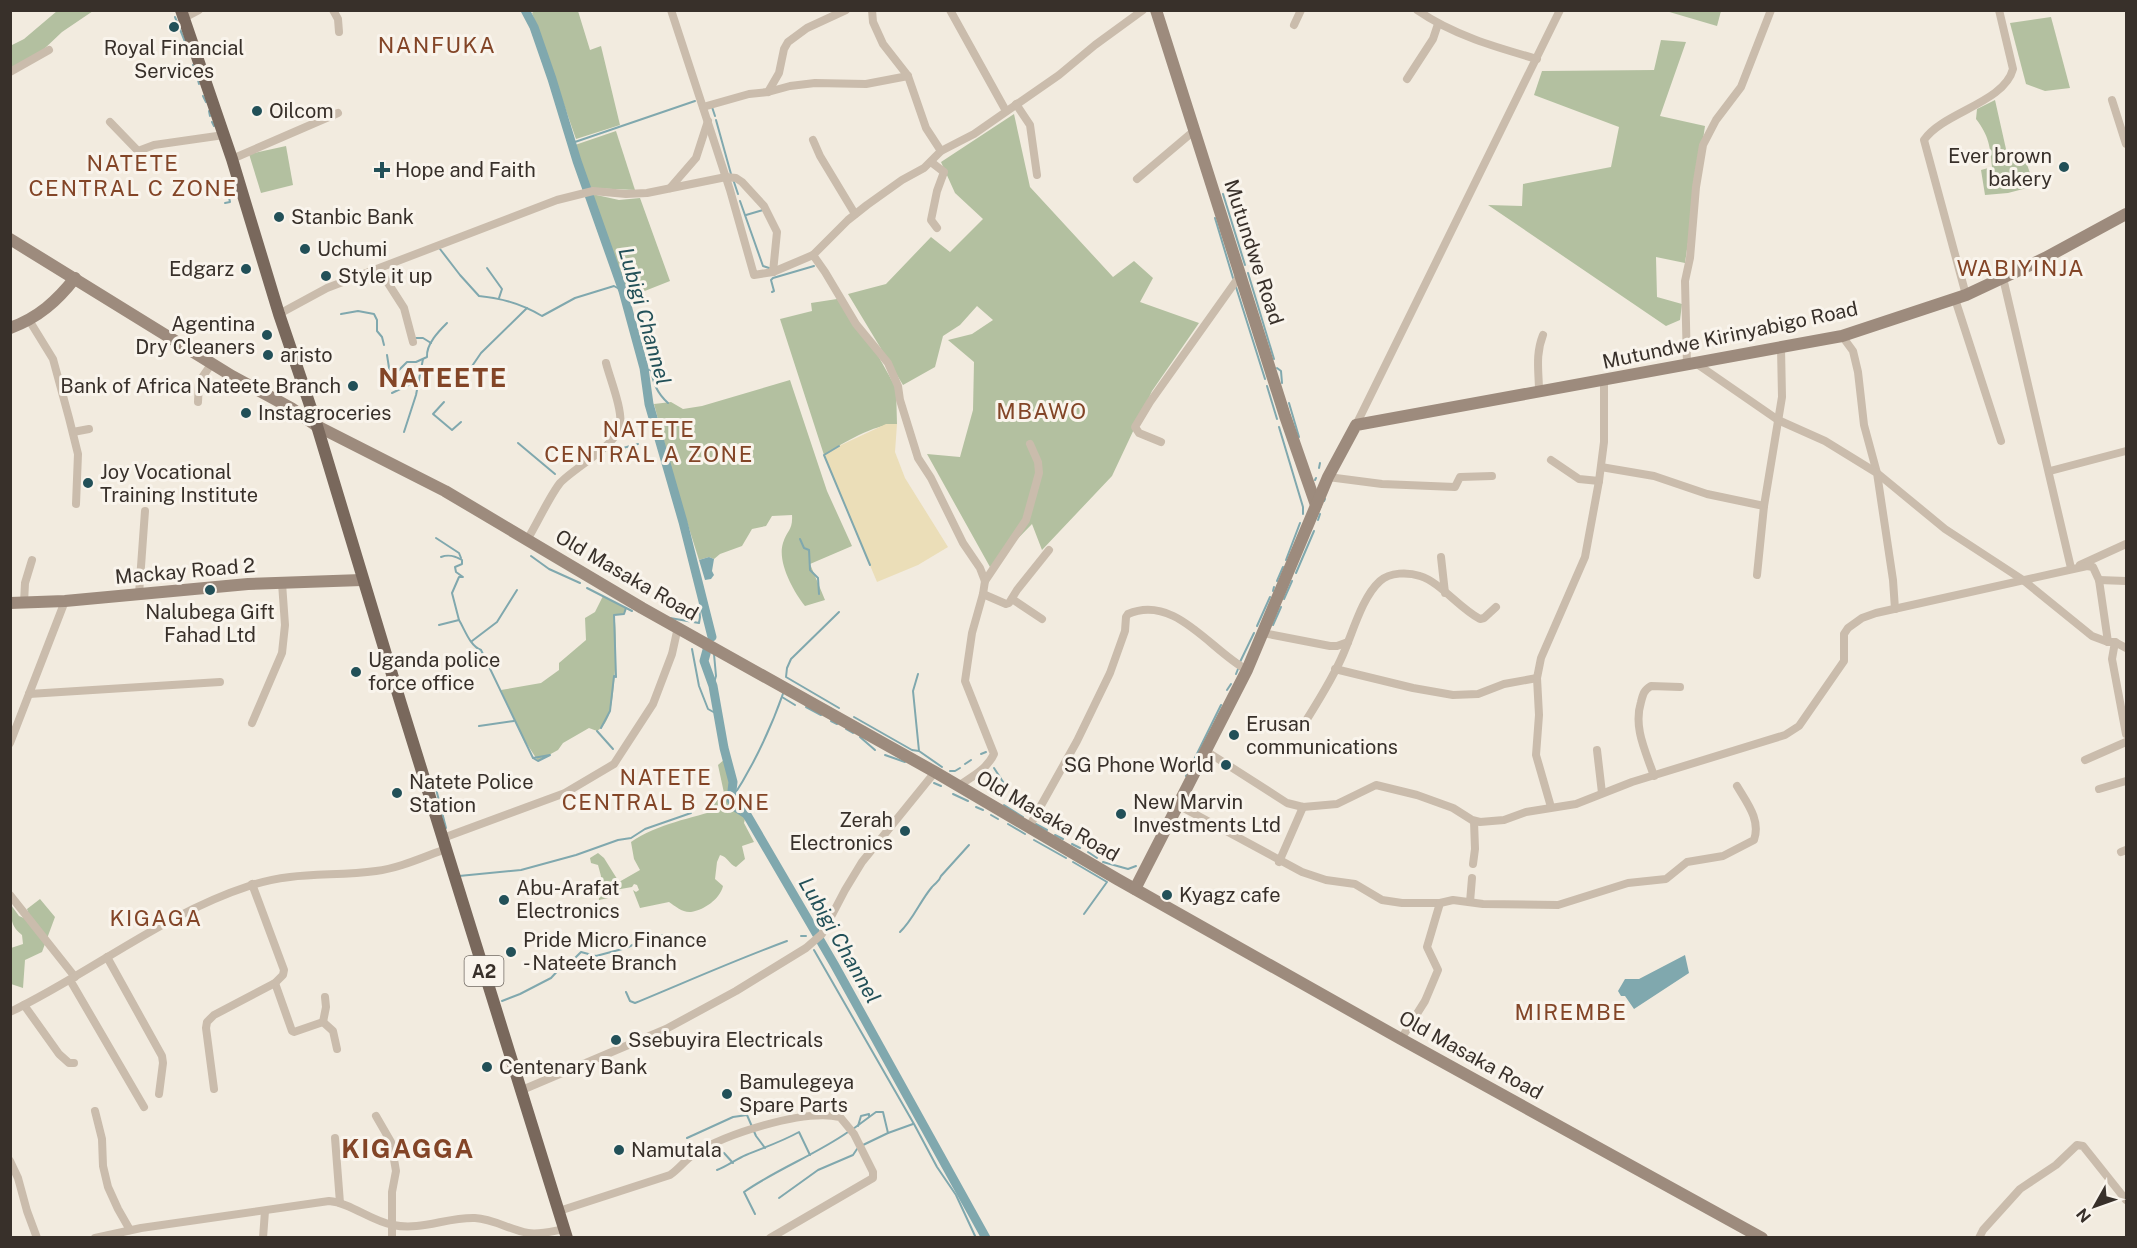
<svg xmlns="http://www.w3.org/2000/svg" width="2137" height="1248" font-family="'Public Sans',sans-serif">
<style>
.green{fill:#b3c0a0}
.sand{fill:#ebdeb8}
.water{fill:#80a8ae}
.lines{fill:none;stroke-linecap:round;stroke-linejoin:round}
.stream{stroke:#80a8ae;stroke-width:2}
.canal{stroke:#80a8ae;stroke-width:9}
.street{stroke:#cabcac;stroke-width:8}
.secondary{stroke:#9d8b7d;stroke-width:12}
.primary{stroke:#79685c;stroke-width:12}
.poi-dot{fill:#225058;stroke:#f9f4ec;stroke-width:2}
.labels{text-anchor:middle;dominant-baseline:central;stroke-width:6;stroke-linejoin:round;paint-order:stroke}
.shield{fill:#f9f4ec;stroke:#726b64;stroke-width:1.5}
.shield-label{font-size:18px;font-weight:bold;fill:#38302a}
.poi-label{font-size:20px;fill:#38302a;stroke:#f9f4ec;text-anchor:start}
.street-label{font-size:20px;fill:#38302a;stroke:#f9f4ec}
.water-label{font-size:21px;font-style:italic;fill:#225058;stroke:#f9f4ec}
.quarter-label{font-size:22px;letter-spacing:1.5px;fill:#834527;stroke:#f9f4ec}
.district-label{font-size:26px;font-weight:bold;letter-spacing:1.5px;fill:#834527;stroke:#f9f4ec}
</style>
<rect width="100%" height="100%" fill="#f2ebdf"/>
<g class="green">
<polygon points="536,10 578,11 590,50 601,46 620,125 576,139 532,13"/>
<polygon points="57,11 93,11 62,32 43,50 11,68 10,46 24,39"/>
<polygon points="1666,11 1721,11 1717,26"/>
<polygon points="2051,17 2070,88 2045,91 2026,84 2010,23"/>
<polygon points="1661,40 1686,42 1660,116 1705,126 1685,263 1656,257 1657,297 1682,304 1680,320 1666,326 1488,205 1522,206 1523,184 1611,167 1619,127 1534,95 1542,71 1654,70"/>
<path d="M1995,100l13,58 16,-2 6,17 -3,15 -19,5 -23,2 -4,-25 11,-3c-2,-21 -3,-31 -16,-48l1,-10z"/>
<polygon points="1014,114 1030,187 1113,277 1134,261 1153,278 1140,302 1199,323 1152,391 1112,476 1042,550 1032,524 990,567 927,454 960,457 973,410 974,362 948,340 972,334 993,320 977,306 960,325 943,336 935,367 903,385 848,294 886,284 931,237 950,252 983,219 955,193 941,162"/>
<polygon points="616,131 635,190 590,188 575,145"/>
<polygon points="286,146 293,185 261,193 249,154"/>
<polygon points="592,194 619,200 640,198 670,281 627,298"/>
<path d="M837,299l39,53 20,36 1,36c-23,0 -54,19 -73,31l-44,-136 32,-8 -1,-8z"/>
<path d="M790,380l37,111 25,55 -42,18 15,36 -20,6c-12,-15 -28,-44 -22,-63 4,-13 10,-13 9,-28l-20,1 -6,10 -14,3 -10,17 -22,8 -6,5 -5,-2 -10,3 -22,-70 -23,-86 17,-2 12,7 19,-3z"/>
<path d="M603,596l23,12 -2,6 -10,1c4,17 1,80 -4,96 -2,8 -6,16 -13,20l-8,-3 -26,15 -5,7 -20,11 -13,-20v2l-24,-53 40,-7 18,-13v-7l27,-23 -1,-22 10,-6z"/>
<path d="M726,758l7,24 -2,18 12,8 3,6 -2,9 10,19 -12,4 3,13 -9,8c-7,-3 -8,-10 -16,-12l-3,7 -2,17 8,7c-3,13 -19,24 -32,26 -8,1 -16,-6 -22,-10l-29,6 -7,-18 3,2 3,-2 -2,-5 -3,-1 -2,3 -17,3 -2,7 -14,3 2,-24 -3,-11 -7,-2 -1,-5 8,-5 6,5 15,24 21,-12 -6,-11 -3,-17c26,-18 61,-24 90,-33l-8,-4 11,-12 -6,-28z"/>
<path d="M40,899l15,18 -13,35 -17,8 -2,28 -12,-4v-36l12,-4 -1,-9c-11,-9 -11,-15 -11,-30l8,11 12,5 -4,-12z"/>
</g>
<polygon class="sand" points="886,424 897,424 895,452 905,478 948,547 918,565 877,582 824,455 839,446"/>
<g class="water">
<polygon points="709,557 714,559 712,571 714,575 711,579 705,580 699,560"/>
<polygon points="1685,955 1689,973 1634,1009 1625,996 1621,996 1618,991 1625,979 1639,979"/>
</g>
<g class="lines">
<g class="stream">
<polyline points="175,17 190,54"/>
<polyline points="193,65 196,75"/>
<polyline points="198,80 199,84"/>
<polyline points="203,96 206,102"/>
<polyline points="712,107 715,116"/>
<polyline points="209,111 210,116"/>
<polyline points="716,120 731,174"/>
<polyline points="212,122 214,126"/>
<polyline points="572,143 695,101"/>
<polyline points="733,179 738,194"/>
<polyline points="1223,194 1245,265"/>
<polyline points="740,201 763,266 769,268"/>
<polyline points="225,203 230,202 228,193"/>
<polyline points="746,215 763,210"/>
<polyline points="1215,218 1233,278"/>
<path d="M440,249l20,26 19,21c23,2 43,8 63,20l33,-18 39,-12 9,5"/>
<polyline points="487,268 502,289 499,298"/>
<polyline points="1248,273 1274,359"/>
<polyline points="1236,287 1265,379"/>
<polyline points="772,292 774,291 771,280 773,278 814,266"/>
<polyline points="341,314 358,311 374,314 377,320 377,331 382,337 384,345"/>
<polyline points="416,338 423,338 431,343"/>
<path d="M387,355l3,19 7,-2 10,-10h9l11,-5c-1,-13 12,-26 20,-34"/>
<polyline points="1277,368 1281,371 1282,383"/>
<polyline points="468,372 481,353 527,308"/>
<path d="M644,372l7,-3c2,14 6,24 17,34"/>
<polyline points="1267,386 1277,419"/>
<polyline points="392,393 419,380"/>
<polyline points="444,402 433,414 452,430 461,422"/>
<polyline points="1289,403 1299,437"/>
<polyline points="1279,427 1303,507 1303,514"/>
<polyline points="404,432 416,395 423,359"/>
<polyline points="518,443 555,474"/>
<polyline points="839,446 824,455 870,565"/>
<polyline points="612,454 619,449 638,444"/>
<polyline points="1319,468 1320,463"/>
<polyline points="1315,480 1316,478"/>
<polyline points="1324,501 1325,499"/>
<polyline points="1318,520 1320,514"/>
<polyline points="436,538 459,553 461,558"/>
<polyline points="800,539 804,548 809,550 810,570 818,578 819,594"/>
<polyline points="531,556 549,569 580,583"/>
<path d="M441,557c8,-3 14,-1 21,3v4l-7,3 1,5 7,5h-4l-7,16 7,27"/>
<polyline points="1286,560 1300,523"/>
<polyline points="1296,573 1314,531"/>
<polyline points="1277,581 1283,567"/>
<polyline points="587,588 632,611"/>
<polyline points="1273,591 1274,587"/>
<polyline points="1284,599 1292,581"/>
<polyline points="839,612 791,659 787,668 786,677 839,708"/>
<polyline points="670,618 699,623 700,617 699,605 703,600"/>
<path d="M439,625l20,-5c6,10 11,26 22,30l52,108 5,3 12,-6 -17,3"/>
<polyline points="1273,625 1281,607"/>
<polyline points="1257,626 1270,597"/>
<polyline points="472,641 497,622 517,590"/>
<polyline points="692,649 699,686 708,709 717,714"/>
<polyline points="1240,662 1254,633"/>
<polyline points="918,674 913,691 919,751 942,767"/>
<polyline points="1236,674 1238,669"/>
<polyline points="713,686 716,676 714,654"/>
<polyline points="1227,690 1231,684"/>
<polyline points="782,697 795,705"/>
<polyline points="806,707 821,715"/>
<polyline points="854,717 912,750 919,751"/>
<polyline points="831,721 837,724"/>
<polyline points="479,726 514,721"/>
<polyline points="601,728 610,711 614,676 616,677 614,615 624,614 626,608"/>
<polyline points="846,729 853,733"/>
<polyline points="597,731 613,749"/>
<polyline points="860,737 875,750"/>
<polyline points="981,754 986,752"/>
<polyline points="885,755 905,762"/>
<polyline points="965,764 971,760"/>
<polyline points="994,768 1007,788"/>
<polyline points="950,771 955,771 960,768"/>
<polyline points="1186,776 1221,705"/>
<polyline points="934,783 941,786"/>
<polyline points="435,785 446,828"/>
<polyline points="953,794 968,801"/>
<path d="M731,800c23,-35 39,-69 53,-109"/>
<polyline points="1004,805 1023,817"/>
<polyline points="976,807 983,810"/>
<polyline points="704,809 727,806 749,820"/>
<polyline points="991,815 998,819"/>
<polyline points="1034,823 1047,830"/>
<polyline points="1008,824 1025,834"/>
<polyline points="1055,835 1063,839"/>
<polyline points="1034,840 1066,858"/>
<polyline points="1072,844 1080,848"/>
<polyline points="1088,852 1097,858"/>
<polyline points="1073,862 1107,882 1084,914"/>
<polyline points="1103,862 1128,869 1136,866"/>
<polyline points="459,876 521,870 576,855 618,840 631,838 645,829 691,813"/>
<path d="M900,932c13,-12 20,-31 32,-45 4,-5 7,-5 9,-11l28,-31"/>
<polyline points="801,936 806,936"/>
<polyline points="814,950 914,1124 937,1167 956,1195 976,1238"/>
<path d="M626,992l4,9 5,2c51,-21 100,-43 152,-62"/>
<polyline points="502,1001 520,994 551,978 563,965 574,959 581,952 596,956 626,948 654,935 672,936"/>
<polyline points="858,1126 861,1116 869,1114 869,1116"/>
<polyline points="853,1129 876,1112 883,1112 888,1133"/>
<polyline points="687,1138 733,1117 747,1115 756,1136 765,1148"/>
<polyline points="863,1145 888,1133 913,1124"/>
<polyline points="710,1150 724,1153 733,1163"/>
<path d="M717,1170c11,-4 19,-11 29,-15 19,-8 35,-13 53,-23l11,23"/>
<polyline points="779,1198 818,1170 853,1155 857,1149"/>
<path d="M755,1214l-11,-22c33,-23 71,-37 104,-60"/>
</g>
<g class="canal">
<polyline points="525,10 534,27 552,79 577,161 623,291 644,368 649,404 683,522 712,637"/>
<polyline points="707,650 704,661 713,686 724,748 733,782 731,800 743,808 834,964 986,1238"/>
</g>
<g class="street">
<polyline points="333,10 338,19 339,32"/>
<polyline points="671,10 730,190 754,275 773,272 813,255 848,220 867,205 902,180 924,168 941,151 974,134 1059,75 1095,45 1143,10"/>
<polyline points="872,10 873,22 883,44 908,76 926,128 941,151"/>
<polyline points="950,10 1006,111"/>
<path d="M1417,10c36,25 78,37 120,49"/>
<polyline points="184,18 199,10"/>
<polyline points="1294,25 1301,10"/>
<polyline points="10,72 49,50"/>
<polyline points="1407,79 1433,39 1438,24"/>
<polyline points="768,92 779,73 784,49 788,42 807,28 846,10"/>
<polyline points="2112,100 2126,144"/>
<polyline points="1016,104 1030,125 1037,175"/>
<polyline points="703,107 749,94 768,92 790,86 815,83 866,84 908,76"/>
<polyline points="110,122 138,151 154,145 224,135"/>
<polyline points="813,140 820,156 855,214"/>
<polyline points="232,159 338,113"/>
<polyline points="931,162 944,172 937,191 931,220 937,228"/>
<polyline points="1137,179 1195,130"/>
<polyline points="670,188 696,158 708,121"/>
<path d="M813,255l12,17 31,52 32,39 10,23 2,14 18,58 13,20 32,65 17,25 5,13 -2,13 -11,39 -7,48 29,73c-7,15 -22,23 -36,32"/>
<polyline points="379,269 404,308 413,342"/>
<polyline points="2003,278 2071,568"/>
<path d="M1966,295l-42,-155c19,-28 80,-37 89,-71l-14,-59"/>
<polyline points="1955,299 2001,441"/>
<polyline points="279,314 327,288 557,200 593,191 626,194 647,193 726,177 736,178 742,182 764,206 777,232 773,272"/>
<polyline points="29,320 53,359 69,418 78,454 76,504"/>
<polyline points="1842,336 1853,351 1858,372 1864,425 1877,473 1945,529 2023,580 2092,636 2108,642 2115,642 2126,648"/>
<polyline points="1697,364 1778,420 1825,441 1877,473 1893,580 1895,609"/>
<polyline points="1687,366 1685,281 1690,258 1696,187 1703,145 1716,120 1741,87 1771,10"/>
<path d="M1539,392c0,-20 -4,-37 4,-57"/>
<polyline points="198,402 199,382 212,363"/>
<polyline points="1356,425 1560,10"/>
<polyline points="73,432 89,429"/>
<polyline points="1161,442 1139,433 1135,427 1150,402 1241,274"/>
<polyline points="1551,460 1579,479 1599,481"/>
<polyline points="1601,467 1654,476 1707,494 1764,506"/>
<polyline points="2050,471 2126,451"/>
<polyline points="1328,477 1382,484 1455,487 1460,477 1492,476"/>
<path d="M527,540c10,-16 22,-43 33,-57 14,-15 57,-38 60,-57 3,-16 -10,-47 -14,-63"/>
<polyline points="1441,557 1445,593"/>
<polyline points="2080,565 2126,544"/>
<polyline points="1757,575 1764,506 1782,397 1781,348"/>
<polyline points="2099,580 2126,581"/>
<polyline points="985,581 1026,520 1039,473 1038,462 1030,444"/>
<polyline points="139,594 145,511"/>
<polyline points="983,594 1006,604 1009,603 1017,590 1049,550"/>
<polyline points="1012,599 1042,619"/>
<polyline points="24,603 25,583 32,560"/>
<polyline points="1263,633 1330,646 1337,646 1348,642"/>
<polyline points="2115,642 2112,659 2126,734"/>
<polyline points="1335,669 1413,688 1453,695 1478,694 1504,684 1537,678"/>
<polyline points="29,694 220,682"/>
<polyline points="252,723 282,653 285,625 282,583"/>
<path d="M1302,727c14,-22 28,-44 39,-68 11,-23 20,-61 39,-78 10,-9 28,-9 40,-5 20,6 39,32 60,43l4,-1 12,-11"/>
<polyline points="10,743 65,601"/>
<polyline points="1597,750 1602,793"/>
<polyline points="1206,751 1287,803 1303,807 1337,804 1376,785 1417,795 1453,808 1472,820 1480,822 1504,820 1526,812 1576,804 1632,782 1785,735 1799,726 1844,661 1844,634 1848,628 1862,618 1876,613 2087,566 2093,567 2099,580 2108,642"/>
<polyline points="2085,760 2126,742"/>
<path d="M1654,776c-8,-24 -21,-48 -13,-74 2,-8 3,-12 10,-16l29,1"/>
<polyline points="2099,789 2126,781"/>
<path d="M1178,805l124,67 24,8 29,4 27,16 20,3h38l13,-3 30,4 75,1 70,-22 38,-4 21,-17 36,-6 31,-16c7,-20 -7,-37 -17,-54"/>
<polyline points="1551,807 1536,755 1539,715 1537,678 1541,658 1585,557 1599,481 1604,442 1604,381"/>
<path d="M1029,827l48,-86 33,-68 15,-42 1,-14 2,-3c47,-20 82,36 119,56"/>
<polyline points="443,838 565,793 614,764 653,704 672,654 678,627"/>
<polyline points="2121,852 2126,850"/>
<polyline points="1279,862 1303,807"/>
<polyline points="1473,864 1475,849 1474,821"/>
<polyline points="10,895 75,977"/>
<polyline points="1470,902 1472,878"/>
<polyline points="107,957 162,1056 163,1063 159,1094"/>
<polyline points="70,980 144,1107"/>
<polyline points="275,983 292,1031 294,1032 323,1022 333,1031 337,1049"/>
<polyline points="24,1005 59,1054 69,1063 74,1063"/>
<path d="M10,1012c81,-39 153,-98 239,-126 44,-15 83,-9 127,-15 24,-3 47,-14 70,-22"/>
<polyline points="323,1022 326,1007 325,997"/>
<polyline points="1401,1039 1425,1001 1438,970 1427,947 1440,903"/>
<polyline points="214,1089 206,1028 207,1022 214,1015 275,983 283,975 284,970 252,884"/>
<polyline points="522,1090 666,1029 736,991 806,948 822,934 845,890 862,862 935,772"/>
<polyline points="95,1111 102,1139 103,1166 108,1187 118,1209 130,1230"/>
<polyline points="376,1116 391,1142 396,1171 392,1192 392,1238"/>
<polyline points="335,1138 340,1203"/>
<polyline points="10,1161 18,1178 27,1211 37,1238"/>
<path d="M559,1211l111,-36c9,-6 15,-15 24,-21 32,-20 108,-45 146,-37l14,17 19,38v6l-103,60"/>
<path d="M95,1238l46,-10 188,-27c22,2 42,20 64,24 28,6 54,-8 82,-7 19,1 35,12 53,15 12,2 25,-2 37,-4"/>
<polyline points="263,1238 265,1211"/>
<polyline points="1979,1238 1983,1230 2020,1189 2056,1165 2077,1145 2083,1146 2126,1200"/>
</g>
<g class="secondary">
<polyline points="1156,10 1285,416 1316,505"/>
<polyline points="10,239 232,376 291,408 317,426 445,491 642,608 935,772 1117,879 1401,1039 1762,1238"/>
<path d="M10,328c28,-10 47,-27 65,-50"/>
<polyline points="10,603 65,601 248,584 362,580"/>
<polyline points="1135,889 1247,670 1328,477 1356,425 1842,336 1966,295 2045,258 2126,214"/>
</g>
<polyline class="primary" points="181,10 232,159 279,314 317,426 401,704 567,1238"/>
</g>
<g class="poi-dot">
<circle cx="174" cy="27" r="6"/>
<circle cx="257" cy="111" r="6"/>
<circle cx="2064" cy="167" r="6"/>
<path d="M379 161h6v6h6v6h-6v6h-6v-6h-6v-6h6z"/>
<circle cx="279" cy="217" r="6"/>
<circle cx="305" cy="249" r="6"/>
<circle cx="246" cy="269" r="6"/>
<circle cx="326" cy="276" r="6"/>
<circle cx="267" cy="335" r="6"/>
<circle cx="268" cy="355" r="6"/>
<circle cx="353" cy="386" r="6"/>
<circle cx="246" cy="413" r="6"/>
<circle cx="88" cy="483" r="6"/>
<circle cx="210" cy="590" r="6"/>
<circle cx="356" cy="672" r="6"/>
<circle cx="1234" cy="735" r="6"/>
<circle cx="1226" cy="765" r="6"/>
<circle cx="397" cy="793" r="6"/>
<circle cx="1121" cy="814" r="6"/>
<circle cx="905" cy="831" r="6"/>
<circle cx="1167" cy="895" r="6"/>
<circle cx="504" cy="900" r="6"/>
<circle cx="511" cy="952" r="6"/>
<circle cx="616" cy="1040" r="6"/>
<circle cx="487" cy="1067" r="6"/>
<circle cx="727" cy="1094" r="6"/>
<circle cx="619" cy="1150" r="6"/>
</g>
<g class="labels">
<rect class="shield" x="464.5" y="956" width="39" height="30" rx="4.5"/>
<g class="shield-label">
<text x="484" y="971">A2</text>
</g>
<g class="poi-label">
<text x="174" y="48" text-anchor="middle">Royal Financial<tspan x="174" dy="23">Services</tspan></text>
<text x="269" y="111">Oilcom</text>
<text x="2052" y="156" text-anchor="end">Ever brown<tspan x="2052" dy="23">bakery</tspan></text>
<text x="395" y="170">Hope and Faith</text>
<text x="291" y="217">Stanbic Bank</text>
<text x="317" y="249">Uchumi</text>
<text x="234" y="269" text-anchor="end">Edgarz</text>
<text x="338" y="276">Style it up</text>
<text x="255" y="324" text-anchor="end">Agentina<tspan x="255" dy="23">Dry Cleaners</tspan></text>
<text x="280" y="355">aristo</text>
<text x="341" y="386" text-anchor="end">Bank of Africa Nateete Branch</text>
<text x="258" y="413">Instagroceries</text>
<text x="100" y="472">Joy Vocational<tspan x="100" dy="23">Training Institute</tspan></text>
<text x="210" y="612" text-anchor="middle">Nalubega Gift<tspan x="210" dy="23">Fahad Ltd</tspan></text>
<text x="368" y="660">Uganda police<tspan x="368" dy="23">force office</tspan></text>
<text x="1246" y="724">Erusan<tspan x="1246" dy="23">communications</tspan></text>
<text x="1214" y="765" text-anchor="end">SG Phone World</text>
<text x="409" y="782">Natete Police<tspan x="409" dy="23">Station</tspan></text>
<text x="1133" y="802">New Marvin<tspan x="1133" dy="23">Investments Ltd</tspan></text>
<text x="893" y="820" text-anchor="end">Zerah<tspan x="893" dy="23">Electronics</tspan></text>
<text x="516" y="888">Abu-Arafat<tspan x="516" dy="23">Electronics</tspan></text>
<text x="1179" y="895">Kyagz cafe</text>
<text x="523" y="940">Pride Micro Finance<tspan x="523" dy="23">- Nateete Branch</tspan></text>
<text x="628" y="1040">Ssebuyira Electricals</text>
<text x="499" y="1067">Centenary Bank</text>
<text x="739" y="1082">Bamulegeya<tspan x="739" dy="23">Spare Parts</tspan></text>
<text x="631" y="1150">Namutala</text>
</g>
<g class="street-label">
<text transform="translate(1254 252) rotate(72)">Mutundwe Road</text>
<text transform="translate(1730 335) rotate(-12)">Mutundwe Kirinyabigo Road</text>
<text transform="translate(185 571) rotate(-5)">Mackay Road 2</text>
<text transform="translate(627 575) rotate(30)">Old Masaka Road</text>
<text transform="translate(1048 816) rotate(30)">Old Masaka Road</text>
<text transform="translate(1471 1055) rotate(29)">Old Masaka Road</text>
</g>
<g class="water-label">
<text transform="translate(645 316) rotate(74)">Lubigi Channel</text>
<text transform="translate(840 940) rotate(60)">Lubigi Channel</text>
</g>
<g class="quarter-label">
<text x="437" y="45">NANFUKA</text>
<text x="133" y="163">NATETE<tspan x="133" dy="25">CENTRAL C ZONE</tspan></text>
<text x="2021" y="268">WABIYINJA</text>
<text x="1042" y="411">MBAWO</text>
<text x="649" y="429">NATETE<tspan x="649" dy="25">CENTRAL A ZONE</tspan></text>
<text x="666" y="777">NATETE<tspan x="666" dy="25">CENTRAL B ZONE</tspan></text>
<text x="156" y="918">KIGAGA</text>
<text x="1571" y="1012">MIREMBE</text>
</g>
<g class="district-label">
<text x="443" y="377">NATEETE</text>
<text x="408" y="1148">KIGAGGA</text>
</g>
</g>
<rect width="2137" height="1248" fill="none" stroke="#38302a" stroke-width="24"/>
<g transform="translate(2095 1206) rotate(230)" stroke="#f9f4ec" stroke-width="4.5" paint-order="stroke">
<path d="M0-4.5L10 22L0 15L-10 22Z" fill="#38302a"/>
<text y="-9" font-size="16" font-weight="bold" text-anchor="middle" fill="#38302a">N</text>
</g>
</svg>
